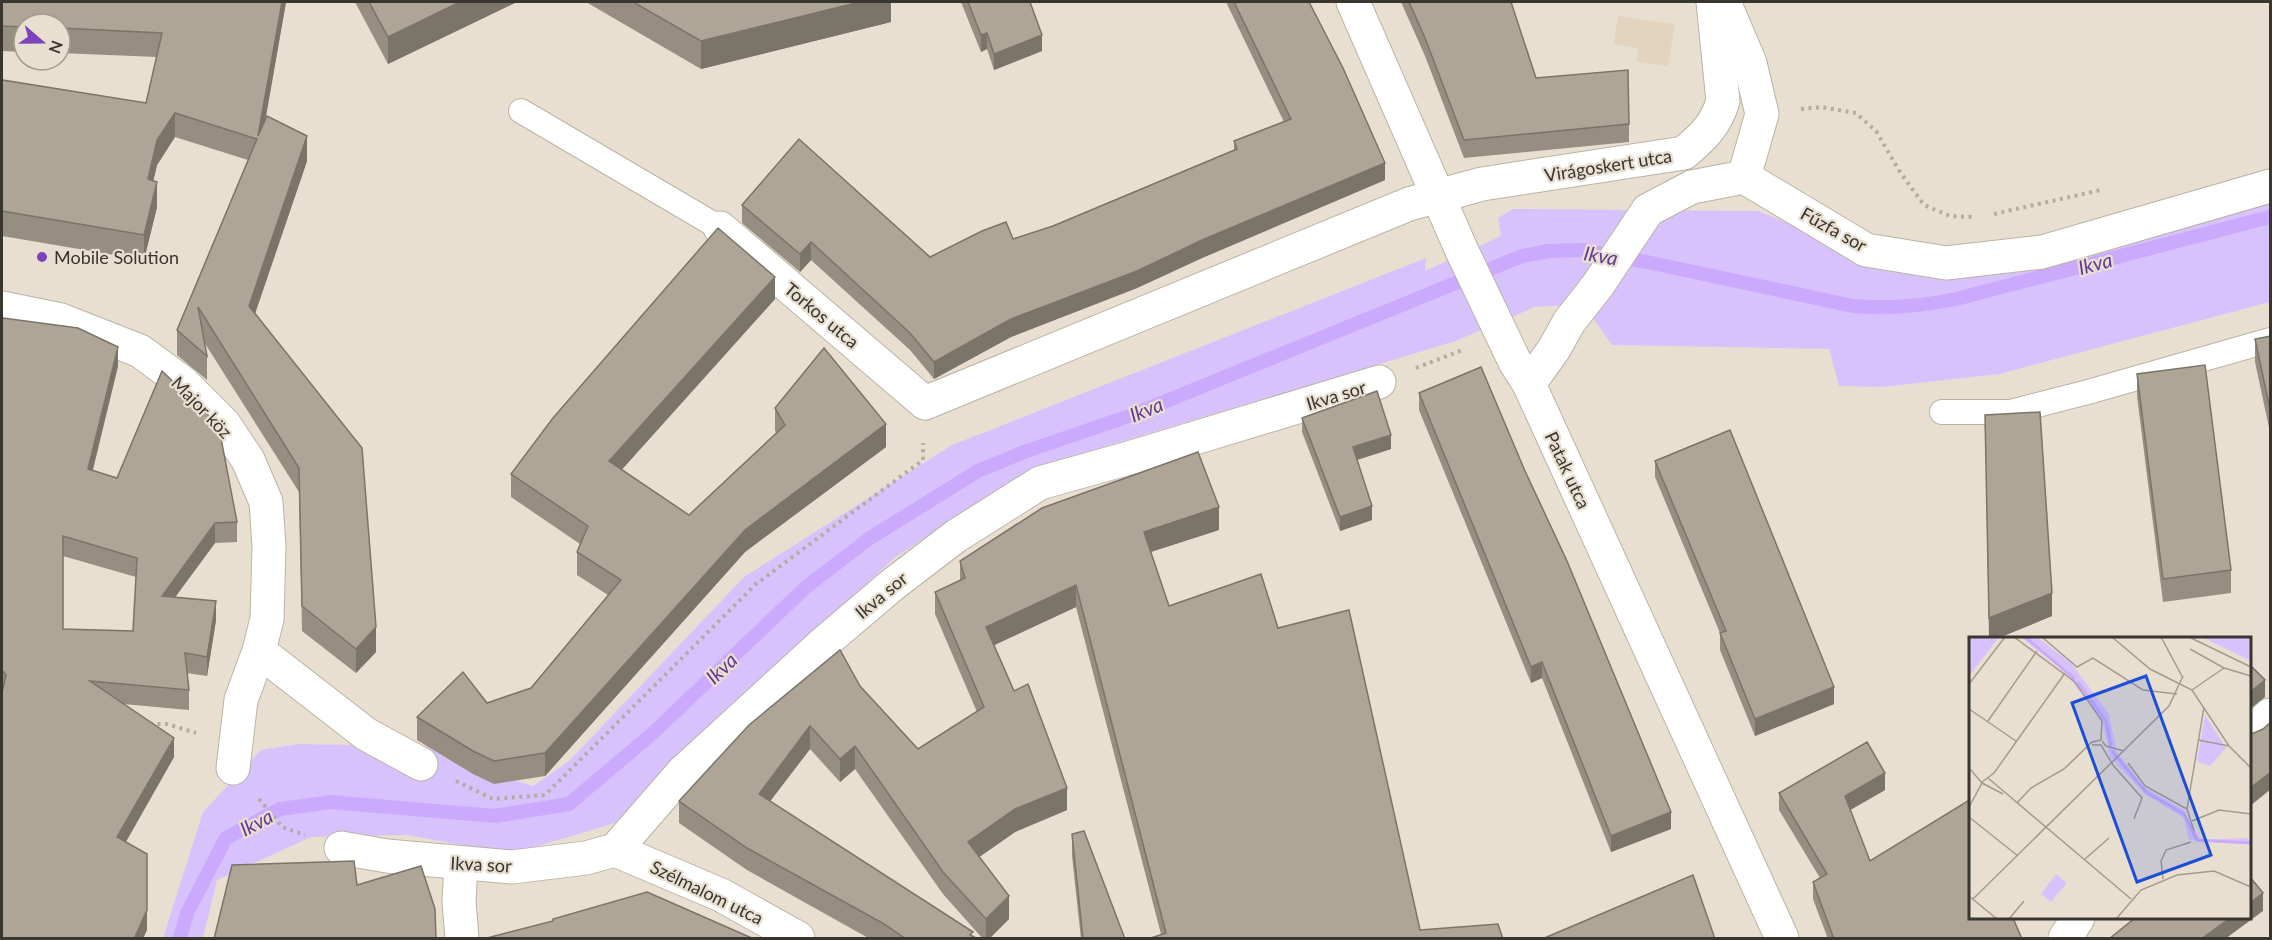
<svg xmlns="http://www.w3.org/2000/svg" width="2272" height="940" font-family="Lato,sans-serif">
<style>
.built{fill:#e3d4bf}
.green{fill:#d8c2fd}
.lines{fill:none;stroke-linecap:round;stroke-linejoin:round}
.stream{stroke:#cbaafd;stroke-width:14}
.service-casing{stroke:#bcb2a3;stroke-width:26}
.minor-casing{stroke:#bcb2a3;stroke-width:35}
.path{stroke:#b4ac9f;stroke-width:4;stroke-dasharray:3 4.5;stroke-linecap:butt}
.service{stroke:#fff;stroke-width:24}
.minor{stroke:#fff;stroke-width:33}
.wall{fill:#968e81;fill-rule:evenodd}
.shaded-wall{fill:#7a7469}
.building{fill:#aea596;stroke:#7a7469;stroke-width:1.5;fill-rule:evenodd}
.poi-dot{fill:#7b44bb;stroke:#e9dfd0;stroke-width:2}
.labels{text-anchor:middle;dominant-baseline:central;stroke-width:4.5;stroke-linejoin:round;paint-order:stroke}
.street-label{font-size:18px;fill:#39352f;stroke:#e9dfd0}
.poi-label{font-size:18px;fill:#39352f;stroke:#e9dfd0;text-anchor:start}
.water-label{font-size:20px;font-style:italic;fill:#633896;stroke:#e9dfd0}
.inset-river{fill:none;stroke:#cbaafd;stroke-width:3}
.inset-road{fill:none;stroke:#a39b90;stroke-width:1.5}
.view{fill:#1d4ed8;fill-opacity:0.15;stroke:#1d4ed8;stroke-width:3}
.inset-edge{fill:none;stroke:#39352f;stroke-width:3}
</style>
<rect width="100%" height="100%" fill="#e9dfd0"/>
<polygon class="built" points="1618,16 1675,24 1668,66 1637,62 1638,48 1614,44"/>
<polygon class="green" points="2270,177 2270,302 1999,374 1883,387 1839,386 1829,349 1612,345 1583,304 1535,307 1456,341 1030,469 894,558 615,823 511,854 407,835 311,837 217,880 203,938 163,938 203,812 261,750 299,744 457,747 488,772 533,786 569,761 744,577 952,445 1426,258 1425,271 1501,236 1498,218 1513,209 1758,211 1877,260 1957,268"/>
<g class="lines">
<path class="stream" d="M180,938l7,-25 39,-75 54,-29 51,-7 164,14 74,-12 84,-71 153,-146 64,-49 108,-67 46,-19 108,-37 390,-159 27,-5 32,-1 66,12 206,44c35,3 69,0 103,-7l314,-82"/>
<defs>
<g id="service">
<polyline points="521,111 720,228"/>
<polyline points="1942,412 2010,412 2088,392 2270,340"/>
</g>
<g id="minor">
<polyline points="1353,2 1462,251 1515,362 1529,384 1782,938"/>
<polyline points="1724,2 1750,63 1762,114 1744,177"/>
<path d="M720,228l205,175 484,-199 73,-20 202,-31c18,-15 32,-28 39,-52l-10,-99"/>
<polyline points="2,308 61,320 140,351 182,382 224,424 248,460 266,502 269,546 267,619 259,651 241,700 233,768"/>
<polyline points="1529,384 1554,349 1569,322 1598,285 1648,210 1692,187 1744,177 1866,250 1946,263 2042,252 2270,186"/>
<polyline points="259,651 366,734 421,764"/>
<polyline points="2250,733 2270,715"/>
<polyline points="341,848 387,856 512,867 586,858 615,850 682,773 825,642 892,585 956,536 1040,483 1129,458 1379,382"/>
<polyline points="615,850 721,895 798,938"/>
<polyline points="461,863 459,902 462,938"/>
<polyline points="2065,938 2078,918"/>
</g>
</defs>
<use href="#service" class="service-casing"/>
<use href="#minor" class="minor-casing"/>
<g class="path">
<polyline points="1801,109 1821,107 1856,113 1876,131 1900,172 1924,205 1950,216 1972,217"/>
<polyline points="1994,214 2101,190"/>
<polyline points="1416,368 1465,349"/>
<polyline points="150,724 167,724 196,733"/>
<polyline points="456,781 493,799 545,795 756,584 923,460 923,443"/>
<polyline points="259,799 282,827 305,835"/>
</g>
<use href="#service" class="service"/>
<use href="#minor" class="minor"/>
</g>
<g class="wall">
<polygon points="2,2 286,2 266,117 307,161 255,314 376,652 356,673 302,631 299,492 204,342 207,356 207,380 177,355 177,330 248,160 175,137 157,165 153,181 157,207 144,260 2,236 2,80 146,103 157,57 60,53 60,24 24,24 24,52 2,51"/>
<polygon points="355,2 517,2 388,64"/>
<polygon points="586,2 891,2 891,22 701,69"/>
<polygon points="961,2 1030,2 1042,51 994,70 987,49 981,52"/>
<polygon points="1226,2 1309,2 1385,180 1202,258 1137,288 1011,337 934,379 910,350 811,260 800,272 742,223 742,205 930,257 1013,239 1053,226 1234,150 1234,141 1284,122"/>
<polygon points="1401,2 1511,2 1536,78 1629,124 1629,142 1464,158 1425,56"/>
<polygon points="775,299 622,469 689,515 777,433 775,431 775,408 886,447 745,552 545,776 494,784 473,774 417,740 417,717 487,703 531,688 608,595 577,575 577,552 580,544 511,497 511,474"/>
<path d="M2,320l116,46 -25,104 144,52v20l-22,1 -40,54 41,23 -9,56 -20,-3 2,17v20l-66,-6 51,53 -48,85 21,88 -145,-240zM63,556l73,21 -3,54 -70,-2z"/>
<polygon points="2271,336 2271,437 2255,362 2255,339"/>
<polygon points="2137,374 2231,570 2231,593 2163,602 2137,396"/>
<polygon points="1419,393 1671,829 1611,852 1542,678 1531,683 1419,410"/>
<polygon points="1985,415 2052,616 1996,639 1989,639"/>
<polygon points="1302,418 1391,449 1357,460 1372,520 1340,531 1302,432"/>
<polygon points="1655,461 1834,704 1755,736 1720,650 1720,633 1655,477"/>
<polygon points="1219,530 1151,552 1169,606 1278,628 1420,930 1503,939 1161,934 1076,607 994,645 1067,810 1015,832 979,857 1009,919 989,939 983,939 943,894 855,769 840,782 810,749 770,801 973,936 978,939 870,939 747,870 679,823 679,801 860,686 918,749 977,712 935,614 935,592 960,581 960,561"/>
<polygon points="1885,790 1850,810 1870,861 1971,918 2022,939 1828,939 1813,899 1813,882 1820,878 1779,810 1779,793"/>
<polygon points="1072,834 1125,939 1081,939 1072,856"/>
</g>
<g class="shaded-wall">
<polygon points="282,2 286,2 258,160 258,136"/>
<polygon points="460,2 517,2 388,64 388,37"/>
<polygon points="860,2 891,2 891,22 701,69 701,41"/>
<polygon points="987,33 987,49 981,52 981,35"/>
<polygon points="1042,35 1042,51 994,70 994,54"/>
<polygon points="175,113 175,137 157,165 148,204 148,179 157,140"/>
<polygon points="307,136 307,161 249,331 249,306"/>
<polygon points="1385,163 1385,180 1202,258 1137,288 1011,337 934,379 934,362 1011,319"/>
<polygon points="157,182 157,207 144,260 144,235"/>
<polygon points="811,242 811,260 800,272 800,254"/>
<polygon points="775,277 775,299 609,484 609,461"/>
<polygon points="118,347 118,366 88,488 88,469"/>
<polygon points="886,424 886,447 745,552 545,776 545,753 745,530"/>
<polygon points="1391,435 1391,449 1353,461 1353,447"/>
<polygon points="1372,506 1372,520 1340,531 1340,517"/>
<polygon points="1219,507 1219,530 1144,554 1144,532"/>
<polygon points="215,523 215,543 162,615 162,596"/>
<polygon points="1076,585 1076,607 986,649 986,627"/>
<polygon points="2052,593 2052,616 1996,639 1989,639 1989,618"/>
<polygon points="216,601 216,620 207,676 207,657"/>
<polygon points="376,627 376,652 356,673 356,649"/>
<polygon points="1542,662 1542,678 1531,683 1531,667"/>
<polygon points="2265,680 2265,697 2250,709 2250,692"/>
<polygon points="1834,687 1834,704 1755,736 1755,719"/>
<polygon points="810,726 810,749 759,816 759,794"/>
<polygon points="174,738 174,757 117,857 117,837"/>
<polygon points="855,746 855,769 840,782 840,759"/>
<polygon points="2271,772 2271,789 2250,806 2250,788"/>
<polygon points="1885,773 1885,790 1845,813 1845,796"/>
<polygon points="1067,788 1067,810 1015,832 968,865 968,842 1015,809"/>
<polygon points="1671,812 1671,829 1611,852 1611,836"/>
<polygon points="2263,893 2263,911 2225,939 2201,939 2230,918 2250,918 2250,903"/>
<polygon points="1009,896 1009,919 989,939 986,939 986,919"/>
<polygon points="147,910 147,930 143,939 134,939"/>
</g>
<g class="building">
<polygon points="2,2 282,2 258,136 267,116 307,136 249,306 362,448 376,627 356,649 302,606 299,468 198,307 207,356 177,330 257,139 175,113 157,140 148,179 157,182 144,235 2,211 2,80 146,103 162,33 60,28 60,24 24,24 24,27 2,26"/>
<polygon points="369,2 460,2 388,37"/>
<polygon points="633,2 860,2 701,41"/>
<polygon points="968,2 1030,2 1042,35 994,54 987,33 981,35"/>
<polygon points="1234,2 1309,2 1343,68 1385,163 1202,240 1137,271 1011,319 934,362 910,333 811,242 800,254 742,205 799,139 930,257 982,231 1006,222 1013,239 1053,226 1237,149 1234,141 1291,119"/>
<polygon points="1409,2 1511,2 1536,78 1628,70 1629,124 1464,140 1425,38"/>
<polygon points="718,228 775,277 609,461 689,515 785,425 775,408 824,348 886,424 745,530 545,753 494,761 473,751 417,717 463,672 487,703 531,688 621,580 577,552 588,526 511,474 553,418"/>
<path d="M3,318l75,10 40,19 -30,122 29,9 45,-107 47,45 11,17 17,89 -22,1 -53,73 54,5 -9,56 -22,-4 4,37 -99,-9 84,57 -57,99 30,17v56l-13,29h-132v-246l4,-18 -4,-5v-350zM63,536l74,22 -4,73 -70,-2z"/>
<polygon points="2271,336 2271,414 2255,339"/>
<polygon points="2205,365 2231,570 2163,579 2137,374"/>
<polygon points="1481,367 1525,471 1567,561 1671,812 1611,836 1542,662 1531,667 1419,393"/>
<polygon points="1377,391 1391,435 1353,447 1372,506 1340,517 1302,418"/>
<polygon points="2040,412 2052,593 1989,618 1985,415"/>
<polygon points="1730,430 1834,687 1755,719 1720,633 1726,631 1655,461"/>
<polygon points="1198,452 1219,507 1144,532 1169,606 1261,574 1278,628 1349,610 1420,930 1498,924 1503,939 1148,939 1166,933 1076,585 986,627 1014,691 1028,684 1067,788 1015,809 968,842 1009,896 986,919 943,872 855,746 840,759 810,726 759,794 973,932 970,935 978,939 906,939 884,924 747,848 679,801 749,725 840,650 860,686 918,749 984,707 935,592 965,578 960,561 1042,508"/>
<polygon points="2250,665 2265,680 2250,692"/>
<polygon points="2271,722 2271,772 2250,788 2250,733 2254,733 2263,729"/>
<polygon points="1867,742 1885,773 1845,796 1870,861 1971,799 1971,918 2013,918 2022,939 1834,939 1813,882 1827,874 1779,793"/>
<polygon points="1084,831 1125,939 1083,939 1072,834"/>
<polygon points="354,861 357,885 421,866 435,909 436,939 214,939 232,865"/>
<polygon points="1693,875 1715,939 1542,939"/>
<polygon points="2250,877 2263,893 2250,903"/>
<polygon points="647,892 754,939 483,939 553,921 553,919"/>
<polygon points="2135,918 2230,918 2201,939 2109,939"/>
</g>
<circle class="poi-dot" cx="42" cy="257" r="6"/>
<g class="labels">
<g class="street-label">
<text transform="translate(1608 165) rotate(-9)">Virágoskert utca</text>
<text transform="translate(1834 229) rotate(29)">Fűzfa sor</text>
<text transform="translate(822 315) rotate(40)">Torkos utca</text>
<text transform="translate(1336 395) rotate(-17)">Ikva sor</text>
<text transform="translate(202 407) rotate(46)">Major köz</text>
<text transform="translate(1568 470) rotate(65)">Patak utca</text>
<text transform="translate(881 595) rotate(-40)">Ikva sor</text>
<text transform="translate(481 864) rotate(3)">Ikva sor</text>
<text transform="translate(707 892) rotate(26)">Szélmalom utca</text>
</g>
<g class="poi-label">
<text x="54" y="257">Mobile Solution</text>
</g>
<g class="water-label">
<text transform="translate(1601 255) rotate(10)">Ikva</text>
<text transform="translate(2095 263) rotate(-15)">Ikva</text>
<text transform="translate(1146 409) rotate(-22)">Ikva</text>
<text transform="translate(721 668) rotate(-44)">Ikva</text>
<text transform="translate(256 822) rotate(-28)">Ikva</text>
</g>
</g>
<g transform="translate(1969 637)">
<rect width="282" height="282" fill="#e9dfd0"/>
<path d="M0,0h30l-30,39zM52,0h16l34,26 38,51 8,38 28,36 39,22 16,30 46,-2 5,2v5l-15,-4 -47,-1 -5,-22 -39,-24 -35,-37 -8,-37 -39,-50zM233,0h49v24zM236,78l21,33 -16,18 -13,-5zM87,237l11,9 -16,19 -10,-8z" fill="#d8c2fd"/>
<path class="inset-river" d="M56,0l50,42M109,45l28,39 5,25M143,114l34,41 38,22 13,26 54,3"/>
<path class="inset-road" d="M45,0l61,45 27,39 -1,19M73,0l35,30 16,-9 50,32 34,4M143,0l38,32 42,21 37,56 22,22M192,0l22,41M220,0l62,30M221,12l34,19 27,8M0,47l36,-47M223,53l32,-22M0,72l47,32M19,84l49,-70M229,103l31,6M133,104l4,5 18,5M123,108h9l12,20 29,33 -8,21M159,126l17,23 42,23 7,22M19,141l143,121M13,145l12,-9 71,-100M13,146l21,11M48,166l14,-15 33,-19 28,-27 9,-2M0,170l13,-24 -12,-14M218,172l17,-102M0,180l49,39M223,184l27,-11 32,4M116,222l24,-21M194,242l-2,-18 5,-11 25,-8M0,259l28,23M4,262l196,-193 14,-30M40,282l15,-18M147,282l25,-29 36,-15 37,-4 37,16"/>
<path class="view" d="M177,39l65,179 -74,27 -65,-179z"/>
<rect width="282" height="282" class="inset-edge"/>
</g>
<rect width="2272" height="940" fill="none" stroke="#39352f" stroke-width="6"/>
<g transform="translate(42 42) rotate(110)"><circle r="28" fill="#e9dfd0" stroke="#a39b90" stroke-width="1.5"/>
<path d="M0-4.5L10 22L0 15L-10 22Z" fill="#7b44bb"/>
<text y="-9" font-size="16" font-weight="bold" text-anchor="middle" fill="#39352f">N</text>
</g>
</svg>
